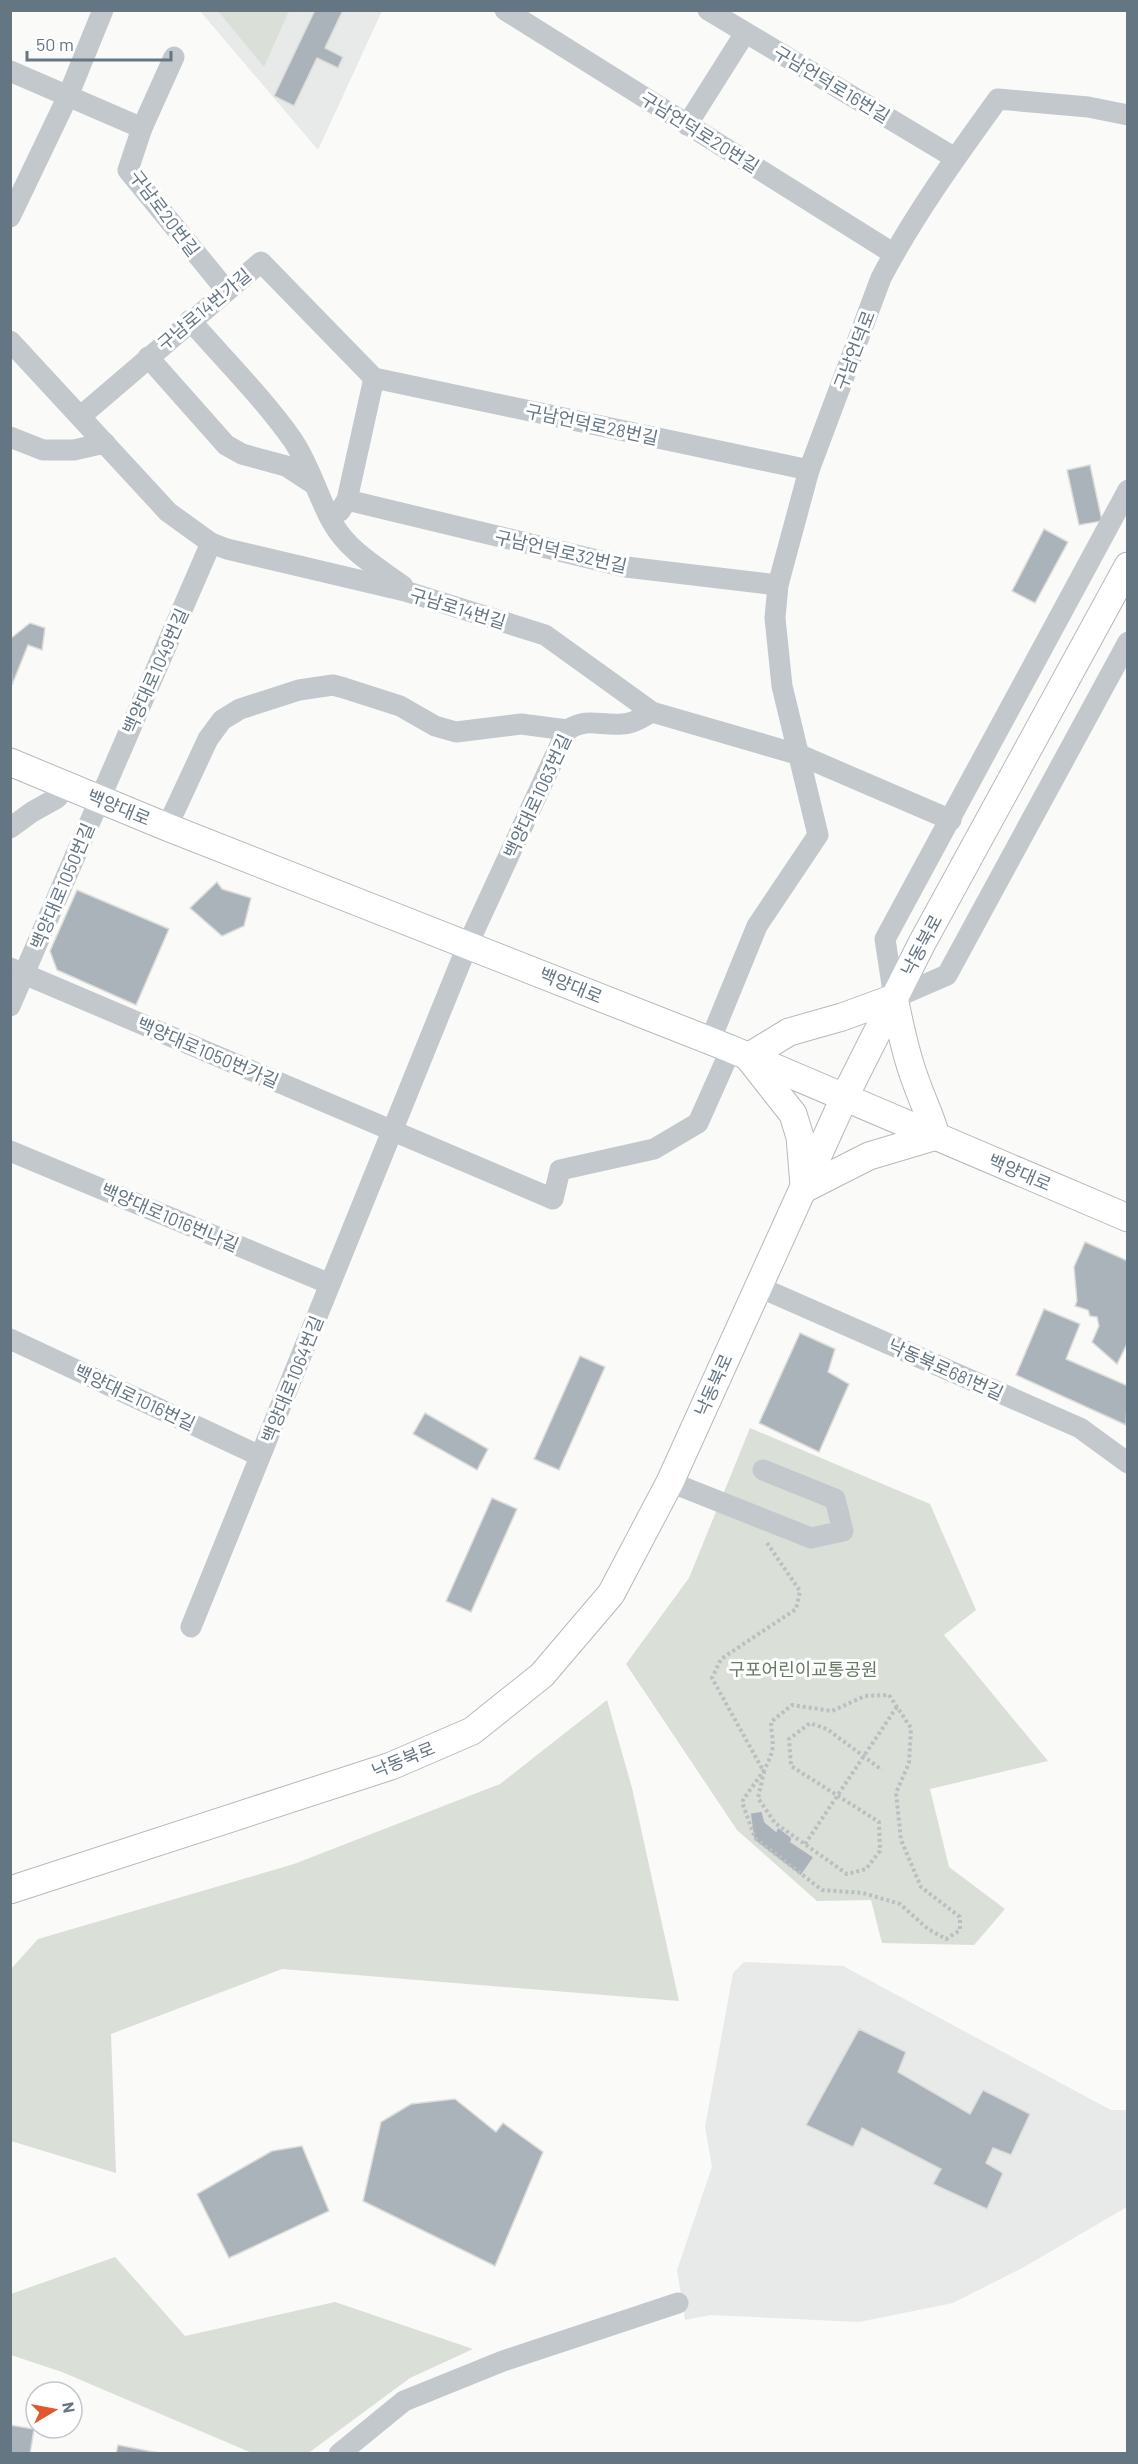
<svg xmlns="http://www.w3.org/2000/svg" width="1138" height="2464" font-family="Barlow,'Noto Sans KR',sans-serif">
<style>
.built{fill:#e8e9e9}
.green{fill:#dadfd7}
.building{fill:#aab3b9;stroke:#dcdcda;stroke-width:1.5}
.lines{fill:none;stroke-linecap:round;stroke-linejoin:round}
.major-casing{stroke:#b5babe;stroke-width:29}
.path{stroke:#bbbfc2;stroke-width:4;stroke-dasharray:3 3;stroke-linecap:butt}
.minor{stroke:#c3c8cc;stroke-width:21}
.major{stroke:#fff;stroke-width:27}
.labels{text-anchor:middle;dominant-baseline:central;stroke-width:6;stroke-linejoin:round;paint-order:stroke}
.street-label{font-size:18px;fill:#657683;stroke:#fff}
.park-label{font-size:18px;fill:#687a64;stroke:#fff}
</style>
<rect width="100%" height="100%" fill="#fafaf8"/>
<g class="built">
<polygon points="200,11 382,11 318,150"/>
<polygon points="744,1962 843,1966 1111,2110 1127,2110 1127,2207 1024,2267 953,2303 859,2322 711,2315 685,2320 677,2270 712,2167 705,2127 733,1973"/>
</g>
<g class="green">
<polygon points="218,11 289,11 264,67"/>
<polygon points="750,1428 930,1504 976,1610 944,1635 1048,1761 930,1789 949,1867 1005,1909 974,1945 882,1943 871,1900 817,1901 737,1830 626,1664 689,1578"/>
<polygon points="607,1700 632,1788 679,2001 282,1969 111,2034 116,2173 11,2141 11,1969 38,1939 294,1864 500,1784"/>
<polygon points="115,2257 185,2336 335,2302 473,2349 410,2378 307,2454 252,2453 62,2372 11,2355 11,2294"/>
</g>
<g class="building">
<polygon points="315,10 343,10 325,48 343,57 338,68 317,58 294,106 274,96"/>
<polygon points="1090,465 1102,521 1079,525 1067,470"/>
<polygon points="1044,529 1068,542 1035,603 1012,591"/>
<polygon points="30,623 45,628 42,650 28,645 12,685 10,639"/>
<polygon points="217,882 222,889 251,898 244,926 222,936 190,908"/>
<polygon points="77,890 169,929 136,1005 57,970 50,951"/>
<polygon points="1085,1242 1128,1261 1128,1342 1117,1364 1092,1342 1099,1326 1097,1317 1090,1316 1088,1310 1075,1306 1077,1301 1074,1267"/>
<polygon points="1044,1309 1080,1324 1066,1359 1128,1386 1126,1425 1016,1375"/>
<polygon points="800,1333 835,1349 828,1372 849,1384 819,1452 759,1423"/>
<polygon points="580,1356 605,1367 559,1470 534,1459"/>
<polygon points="425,1413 488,1449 477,1470 413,1434"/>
<polygon points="492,1498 517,1509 471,1612 446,1601"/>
<polygon points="762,1811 765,1822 776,1831 778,1827 792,1838 791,1842 814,1857 801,1876 754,1840 750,1813"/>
<polygon points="859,2029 906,2052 898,2072 970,2114 983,2090 1030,2114 1011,2155 993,2148 986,2163 1003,2173 987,2209 933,2184 941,2169 862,2128 853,2147 806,2125"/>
<polygon points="455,2099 496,2132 503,2123 543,2152 495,2266 363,2201 381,2122 411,2104"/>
<polygon points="302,2146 329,2211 229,2258 197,2194 272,2151"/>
<polygon points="10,2425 34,2429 30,2454 10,2454"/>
<polygon points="118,2445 164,2454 116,2454"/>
</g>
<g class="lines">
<defs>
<g id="major">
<polyline points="10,762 167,827 731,1049 1128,1218"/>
<path d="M894,998c6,27 11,55 21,81 7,21 15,35 21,57"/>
<polyline points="748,1057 789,1032 842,1017 894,998"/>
<polyline points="748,1057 793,1114 800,1137 804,1185"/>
<polyline points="804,1189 869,1156 936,1136"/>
<polyline points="10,1890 391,1766 472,1731 542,1675 611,1594 670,1482 845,1096 922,943 1128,566"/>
</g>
</defs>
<use href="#major" class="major-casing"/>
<g class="path">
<polyline points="767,1543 800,1591 796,1609 721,1659 712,1678 764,1772 758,1798 775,1823 847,1874 866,1869 880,1851 879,1822 791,1766 789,1739 810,1723 827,1729 882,1770"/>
<path d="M889,1695l22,33 -2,35 -13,30 5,47 20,47 39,30v13l-14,9 -18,-10 -28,-25 -37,-11 -41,-3 -67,-52 -13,-36c10,-17 25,-31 30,-51 2,-8 -1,-20 -1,-29l21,-17 40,6 33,-15z"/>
<polyline points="805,1844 898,1705"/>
</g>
<g class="minor">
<polyline points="505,10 894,254"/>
<polyline points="708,10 955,158"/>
<polyline points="174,57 142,128 128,170 226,290"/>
<polyline points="10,71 142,128"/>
<polyline points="687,125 745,33"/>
<polyline points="10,217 68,96 103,10"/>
<path d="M190,320c34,39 72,77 102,119 18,26 25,56 40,83 16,29 45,45 71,64"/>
<polyline points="10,341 168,512 211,543 227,549 405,591 545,635 652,712 800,755 951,820"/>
<polyline points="148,357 226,445 242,454 286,466 315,485"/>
<polyline points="81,416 261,262 374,378 809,470"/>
<polyline points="10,437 43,450 74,450 105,443"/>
<polyline points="1128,490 885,939 894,998 947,975 1128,642"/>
<polyline points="347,500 626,567 778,585"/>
<polyline points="340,511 347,500 374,378"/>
<polyline points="167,827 208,739 222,720 240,709 299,690 333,685 344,688 400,706 435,726 456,732 521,724 567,730"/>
<polyline points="10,828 32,812 57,798 67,786"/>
<polyline points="10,968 553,1199 560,1170 654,1149 698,1123 731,1049"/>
<polyline points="10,1006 211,543"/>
<path d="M710,1041l47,-115 61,-91 -36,-149 -7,-68 3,-33 31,-115 72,-192c33,-63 75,-121 117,-179l90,8 40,8"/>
<polyline points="10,1151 330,1284"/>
<polyline points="757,1286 1080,1428 1128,1463"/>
<polyline points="10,1339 260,1456"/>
<polyline points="670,1482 811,1538 843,1531 835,1499 763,1470"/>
<path d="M191,1627l277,-683 99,-214c22,-13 32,-4 55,-6 11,0 21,-7 30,-12"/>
<polyline points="339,2454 404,2401 503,2361 678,2303"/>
</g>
<use href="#major" class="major"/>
</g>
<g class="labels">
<g class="street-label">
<text transform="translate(832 84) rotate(31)">구남언덕로16번길</text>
<text transform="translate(700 132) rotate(32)">구남언덕로20번길</text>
<text transform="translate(165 213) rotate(53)">구남로20번길</text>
<text transform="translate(204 309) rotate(-40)">구남로14번가길</text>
<text transform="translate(854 350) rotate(-69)">구남언덕로</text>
<text transform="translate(592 424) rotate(12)">구남언덕로28번길</text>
<text transform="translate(561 551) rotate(13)">구남언덕로32번길</text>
<text transform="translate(458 608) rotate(17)">구남로14번길</text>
<text transform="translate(155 671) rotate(-66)">백양대로1049번길</text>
<text transform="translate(537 796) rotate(-65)">백양대로1063번길</text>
<text transform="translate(119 807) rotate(22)">백양대로</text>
<text transform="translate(62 886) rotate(-67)">백양대로1050번길</text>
<text transform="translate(921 945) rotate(-62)">낙동북로</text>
<text transform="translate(571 985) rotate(22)">백양대로</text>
<text transform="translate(208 1052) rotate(23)">백양대로1050번가길</text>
<text transform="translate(1020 1172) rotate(23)">백양대로</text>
<text transform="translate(170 1217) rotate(23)">백양대로1016번나길</text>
<text transform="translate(946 1369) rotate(24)">낙동북로681번길</text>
<text transform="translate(292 1379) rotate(-68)">백양대로1064번길</text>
<text transform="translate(713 1385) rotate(-66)">낙동북로</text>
<text transform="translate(135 1397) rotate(25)">백양대로1016번길</text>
<text transform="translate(403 1759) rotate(-22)">낙동북로</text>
</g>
<g class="park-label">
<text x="803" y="1669">구포어린이교통공원</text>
</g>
</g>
<rect width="1138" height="2464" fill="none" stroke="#657683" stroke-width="24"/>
<g transform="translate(54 2410) rotate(80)"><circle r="28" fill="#ffffff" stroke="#c1c8cd" stroke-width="1.5"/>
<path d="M0-4.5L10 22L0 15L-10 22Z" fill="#e4572e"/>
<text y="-9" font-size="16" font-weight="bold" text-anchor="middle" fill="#657683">N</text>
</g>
<path d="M27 51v9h144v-9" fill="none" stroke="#657683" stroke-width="3"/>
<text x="36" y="51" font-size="18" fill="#657683" stroke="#ffffff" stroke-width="4.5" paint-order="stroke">50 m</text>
</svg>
